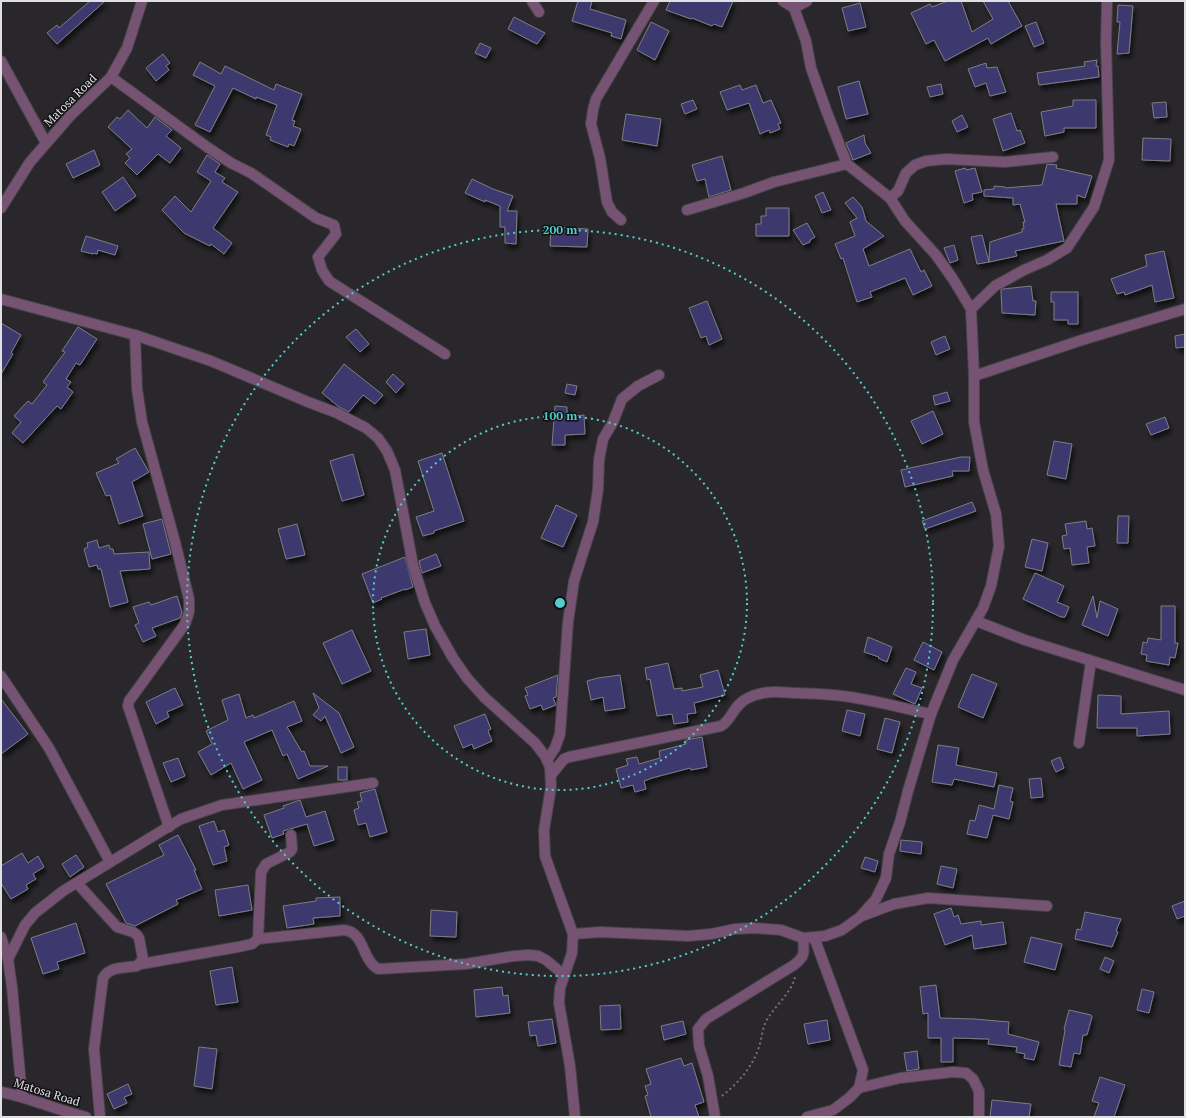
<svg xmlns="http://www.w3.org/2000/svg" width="1186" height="1118" font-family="'PT Serif',serif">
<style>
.building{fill:#3c386d;stroke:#7d7d83;filter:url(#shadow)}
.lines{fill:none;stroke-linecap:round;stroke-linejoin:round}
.minor-casing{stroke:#464448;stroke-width:12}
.tertiary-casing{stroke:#464448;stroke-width:12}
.path{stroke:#747276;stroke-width:2;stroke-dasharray:2 3;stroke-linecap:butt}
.minor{stroke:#765373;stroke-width:10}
.tertiary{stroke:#765373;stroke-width:10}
.ring{fill:none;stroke:#53cdca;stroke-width:2;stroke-dasharray:2 4}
.labels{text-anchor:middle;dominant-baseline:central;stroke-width:3;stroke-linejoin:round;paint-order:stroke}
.street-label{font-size:12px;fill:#e0dfe2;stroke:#111012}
.centre{fill:#53cdca;stroke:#111012;stroke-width:2}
.ring-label{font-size:12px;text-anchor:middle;font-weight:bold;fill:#53cdca;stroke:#111012;stroke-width:3;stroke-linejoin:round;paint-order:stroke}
</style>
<defs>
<filter id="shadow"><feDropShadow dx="2.5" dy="4.5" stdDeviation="2" flood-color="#0009"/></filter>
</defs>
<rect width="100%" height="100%" fill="#29272b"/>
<g class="building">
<polygon points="90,1 105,1 57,44 47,33 57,25 59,28"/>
<polygon points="578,1 592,1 590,9 626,20 621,39 611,36 612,33 572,21"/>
<polygon points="670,1 733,1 722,27 714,24 712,26 692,18 691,19 666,10"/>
<polygon points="948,1 961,1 972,32 993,19 983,1 1008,1 1022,26 991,44 988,38 945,61 934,40 926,44 911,13 930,4 932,7"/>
<polygon points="860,3 866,27 848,31 842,8"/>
<polygon points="1118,5 1133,6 1129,53 1117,54 1120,22 1117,22"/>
<polygon points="514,17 545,33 537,44 508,29"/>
<polygon points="651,22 669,31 655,60 637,50"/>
<polygon points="1036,22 1044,43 1034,47 1025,26"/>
<polygon points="480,43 491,48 486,58 475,53"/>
<polygon points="163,54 170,63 166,66 169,70 156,81 146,68"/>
<polygon points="1097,60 1096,66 1098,66 1099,77 1039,85 1037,73 1085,66 1084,62"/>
<polygon points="200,62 221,74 225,66 274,90 276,84 302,94 292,120 295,121 293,126 301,129 294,146 289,144 288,147 270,140 271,137 266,135 277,105 256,97 256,99 233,88 210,132 195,125 215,86 193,75"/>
<polygon points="986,63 987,68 997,67 1006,92 990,96 986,83 975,87 968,69"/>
<polygon points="859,81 868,114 846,119 838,87"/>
<polygon points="941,84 943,94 930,97 927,87"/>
<polygon points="740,85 742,90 756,85 763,103 771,100 781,123 778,124 780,129 770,133 769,130 760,134 749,103 727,110 720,92"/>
<polygon points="693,100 697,109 685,114 681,104"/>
<polygon points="1073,100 1096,100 1096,128 1064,128 1064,132 1045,136 1041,112 1073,106"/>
<polygon points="1166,102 1167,117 1154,118 1152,103"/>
<polygon points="128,110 147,128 155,117 172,130 166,136 181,148 170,163 158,154 137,175 125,163 130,158 126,154 132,149 108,127 117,117 120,119"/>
<polygon points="1011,113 1017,131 1020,130 1025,143 1003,151 993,119"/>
<polygon points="626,114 661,119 657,146 622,140"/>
<polygon points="962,115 968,127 957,132 952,121"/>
<polygon points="864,135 865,143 871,153 853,160 846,143"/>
<polygon points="1143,138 1171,139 1170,161 1142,160"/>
<polygon points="94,150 100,165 73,178 66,164"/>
<polygon points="207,155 220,164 215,172 225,178 222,182 238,192 213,228 232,243 224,254 211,244 210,246 184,233 162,210 175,196 191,212 211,181 197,172"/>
<polygon points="722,156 731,190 709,197 705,179 697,181 692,165"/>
<polygon points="1047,164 1057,165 1056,168 1092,176 1085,198 1077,195 1077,204 1056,204 1064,241 1015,251 1017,256 989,262 990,242 1022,232 1022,229 1024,228 1023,222 1025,222 1020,204 1013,205 1013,198 984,196 984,190 994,189 994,186 1005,187 1005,188 1042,185"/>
<polygon points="965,168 966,170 975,168 982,192 972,194 973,200 964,203 955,171"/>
<polygon points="123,177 136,196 115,211 102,192"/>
<polygon points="472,179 493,189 513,196 507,211 517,211 516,244 505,243 505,227 500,227 500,206 485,200 485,202 465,193"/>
<polygon points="823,192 831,210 822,213 815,196"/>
<polygon points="853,197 862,207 866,221 884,236 863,249 869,266 910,249 921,272 924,270 932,286 913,295 905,278 870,292 872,297 857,302 843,258 841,259 835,244 855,236 850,222 857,218 845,203"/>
<polygon points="766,208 789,208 789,236 756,236 756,224 761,224 761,216 766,216"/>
<polygon points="807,223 815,237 810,240 810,242 803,245 793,230"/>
<polygon points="551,227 588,229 587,247 550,246"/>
<polygon points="982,235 989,262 977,264 971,237"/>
<polygon points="86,236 118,246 115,255 98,250 97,254 93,253 93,254 81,251"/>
<polygon points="954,245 958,260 950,263 944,248"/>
<polygon points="1164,251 1174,298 1155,302 1152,285 1125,295 1124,292 1117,294 1111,279 1147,266 1145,255"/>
<polygon points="1031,286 1033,301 1036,301 1035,315 1002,313 1001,290 1003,289"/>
<polygon points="1051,292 1078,292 1078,324 1068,324 1068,320 1054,320 1054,302 1051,302"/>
<polygon points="707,301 722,339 709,345 706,336 701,338 689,308"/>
<polygon points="1,323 21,335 11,353 13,354 1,374"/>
<polygon points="78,327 97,339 80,365 76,363 66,379 71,382 67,387 73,392 61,409 57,406 23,443 12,433 21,422 14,416 28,401 32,404 47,385 43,382 65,352 62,351"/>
<polygon points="356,329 369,344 360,352 346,337"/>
<polygon points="1185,334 1185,347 1176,348 1175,336"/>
<polygon points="945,336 950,349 936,355 931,342"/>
<polygon points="344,364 383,395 375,404 363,395 349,412 339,407 322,393"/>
<polygon points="393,374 404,384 396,393 386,382"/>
<polygon points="567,384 577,386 575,395 565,393"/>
<polygon points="947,392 950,401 935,405 933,396"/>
<polygon points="555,406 567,407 567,417 584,415 585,434 565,435 565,445 552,445"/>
<polygon points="933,411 943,434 922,444 911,421"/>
<polygon points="1165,417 1169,428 1151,435 1146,424"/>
<polygon points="1054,441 1072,444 1066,479 1047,475"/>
<polygon points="135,448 149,472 132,482 143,516 119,524 110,495 106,496 96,473 119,463 116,459"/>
<polygon points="442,453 464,521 434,531 434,533 423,536 416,517 434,511 418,461"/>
<polygon points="353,454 364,495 342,501 330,461"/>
<polygon points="961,457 970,457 969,471 952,471 953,476 905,487 901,470"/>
<polygon points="972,502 976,511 925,529 922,521"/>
<polygon points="556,505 577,515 563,547 541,538"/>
<polygon points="1118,516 1129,516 1128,543 1117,543"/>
<polygon points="162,519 171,554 152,559 143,524"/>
<polygon points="1086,521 1087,529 1092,528 1095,546 1087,547 1089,563 1072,565 1070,548 1064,549 1062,536 1067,535 1065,524"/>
<polygon points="297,524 305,555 286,559 278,529"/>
<polygon points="1032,539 1048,543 1042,571 1025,567"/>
<polygon points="97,540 99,548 109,545 110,549 113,549 114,554 149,552 150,569 120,571 128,602 110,607 101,569 98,569 97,565 89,567 84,549 88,547 87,543"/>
<polygon points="436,554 441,566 422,573 419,561"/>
<polygon points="405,557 413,587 405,590 405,589 381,598 382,599 373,603 362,574"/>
<polygon points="1035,573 1064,586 1057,602 1069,607 1065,617 1061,617 1023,599"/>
<polygon points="177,596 182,612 180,618 152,628 156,636 143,642 135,625 139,623 133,607 149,602 151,605"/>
<polygon points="1093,596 1097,618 1100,601 1118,609 1108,636 1082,625"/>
<polygon points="1161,606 1175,606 1175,643 1178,643 1175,658 1170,657 1169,665 1146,661 1147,655 1141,654 1143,642 1147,643 1148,638 1161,640"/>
<polygon points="426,629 430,655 408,659 404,632"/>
<polygon points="352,630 371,671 342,684 323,643"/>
<polygon points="868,637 892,647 887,662 878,658 879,657 864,652"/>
<polygon points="923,642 942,652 934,670 914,660"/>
<polygon points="668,663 674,689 682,688 682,691 703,687 700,675 718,670 725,695 694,703 696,713 687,714 688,722 674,724 672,714 657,716 650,679 647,680 645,668"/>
<polygon points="906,668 916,672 911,684 922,688 915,704 893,694"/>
<polygon points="972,674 997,684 983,718 958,707"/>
<polygon points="558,675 556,697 553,698 556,705 543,710 541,705 530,709 525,696 528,695 525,688"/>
<polygon points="620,675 625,708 605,711 603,697 591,700 587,681 598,678"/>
<polygon points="175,688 183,705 167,712 169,717 156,724 146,702"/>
<polygon points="313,693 339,713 354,747 341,753 325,716 321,721 313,715 319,708"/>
<polygon points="239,694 246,718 253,715 254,718 294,701 302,721 287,727 302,752 304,751 310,766 328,766 298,779 287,754 283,756 272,730 244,742 262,780 243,789 231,763 211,775 198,752 212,744 206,731 228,720 222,700"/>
<polygon points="1098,695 1121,696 1121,714 1169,711 1170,734 1137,736 1137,728 1097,728"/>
<polygon points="1,699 28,734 1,754"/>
<polygon points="847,710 865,714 860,736 842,731"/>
<polygon points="485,714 491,729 488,731 492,741 474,749 472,744 463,748 454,726"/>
<polygon points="885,718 900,722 892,753 877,749"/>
<polygon points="702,737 707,767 691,770 690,768 652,778 644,781 646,789 635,792 633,785 621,788 616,769 628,765 626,759 637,757 639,764 660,758 659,751 686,744 686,740"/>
<polygon points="938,745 959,748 956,765 997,773 994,787 954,779 952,785 932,782"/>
<polygon points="1060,757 1064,768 1056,772 1051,761"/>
<polygon points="178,758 185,776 171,782 163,763"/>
<rect x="338" y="767" width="9" height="13"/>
<polygon points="1041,778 1043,797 1031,798 1029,779"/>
<polygon points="999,785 1013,788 1010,801 1013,802 1009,819 993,815 987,838 967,834 970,820 975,821 979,805 994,809"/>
<polygon points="375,789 387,832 370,837 366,823 358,825 354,810 359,808 357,802 362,801 360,793"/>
<polygon points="300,800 306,817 325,811 334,840 314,846 307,824 283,831 284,834 272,838 264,815 284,808 283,806"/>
<polygon points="214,821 218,832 224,830 229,845 224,847 227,861 213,865 199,826"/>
<polygon points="178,835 196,870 194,870 202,889 176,900 178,904 135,926 126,923 106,884 164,855 159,845"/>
<polygon points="901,840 922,842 921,854 900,851"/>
<polygon points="22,853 28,863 38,856 44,867 33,874 36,879 26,885 28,889 11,899 1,883 1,866"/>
<polygon points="76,855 84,867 70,877 62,864"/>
<polygon points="865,857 878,861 875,872 861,868"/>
<polygon points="941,866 957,869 953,888 937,884"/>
<polygon points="248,885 252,910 219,916 215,890"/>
<polygon points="340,897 340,916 313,918 314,924 287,928 283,906 316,901 316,898"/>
<polygon points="1185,901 1185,916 1177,919 1172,906"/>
<polygon points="951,908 954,917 958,915 961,924 981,921 981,925 1003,922 1006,944 974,949 972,935 945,945 934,914"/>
<polygon points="431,910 457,912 456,937 430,936"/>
<polygon points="1085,912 1121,919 1116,931 1118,932 1112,947 1075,939 1077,929 1081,930"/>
<polygon points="76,923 85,953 57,962 59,969 43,974 31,938"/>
<polygon points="1031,937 1062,944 1055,970 1024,962"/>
<polygon points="1105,957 1114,961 1109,973 1100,969"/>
<polygon points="232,967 238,1002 216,1005 210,971"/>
<polygon points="936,985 940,1018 974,1019 1009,1022 1008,1034 1039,1042 1034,1060 1024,1058 1025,1054 1016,1052 1017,1047 988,1044 989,1039 953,1038 953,1062 941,1062 941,1038 928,1038 928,1013 923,1014 920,987"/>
<polygon points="502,987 503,996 508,995 510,1013 476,1017 474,990"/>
<polygon points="1142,989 1154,992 1149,1013 1137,1010"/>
<polygon points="620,1005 621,1029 601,1030 600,1006"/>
<polygon points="1069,1010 1091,1015 1092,1017 1087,1035 1083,1035 1080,1054 1074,1053 1071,1067 1059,1065 1065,1030 1064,1029"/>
<polygon points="552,1019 556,1043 538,1046 536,1035 530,1036 528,1022"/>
<polygon points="827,1020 830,1040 808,1044 804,1024"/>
<polygon points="683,1021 686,1034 664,1040 661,1026"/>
<polygon points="199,1047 217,1049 212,1089 194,1086"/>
<polygon points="917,1051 919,1069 907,1071 904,1053"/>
<polygon points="681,1058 684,1066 692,1063 704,1102 695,1105 699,1117 651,1117 645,1096 648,1095 645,1086 651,1084 646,1069"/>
<polygon points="1100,1077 1125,1085 1114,1117 1094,1117 1099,1103 1092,1101"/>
<polygon points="128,1084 132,1094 124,1097 127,1103 114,1109 107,1094"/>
<polygon points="992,1100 1031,1104 1029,1117 990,1117"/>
</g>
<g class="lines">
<defs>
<g id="minor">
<polyline points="532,1 539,12"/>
<polyline points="794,8 807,1"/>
<polyline points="1,61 46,143"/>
<polyline points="111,77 207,147 231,163 251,173 316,218 334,225 336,234 318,257 322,270 329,281 445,354"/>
<polyline points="890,198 898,191 906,173 915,165 926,161 946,159 1005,162 1053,157"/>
<polyline points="687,210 744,193 774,182 847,164"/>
<polyline points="621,220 612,212 607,202 600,158 591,124 593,110 596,99 654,1"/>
<polyline points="1,299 135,335 211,361 308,402 337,413 366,428 378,438 387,451 395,470 413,565 425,603 435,626 453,658 467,678 484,697 535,743 545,756 550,767 551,787 544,830 545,856 573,934 572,953 560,988 559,1003 570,1066 575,1117"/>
<polyline points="971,309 995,286 1024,270 1047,260 1067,248 1094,207 1109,160 1106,41 1107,1"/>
<polyline points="135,335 137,389 142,422 175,542 189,599 189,612 185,624 129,701 128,706 169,827"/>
<polyline points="974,376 1082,340 1185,309"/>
<polyline points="976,621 1025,640 1185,690"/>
<polyline points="1,676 49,748 110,862"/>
<polyline points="1079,743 1091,661"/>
<polyline points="547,760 555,748 560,734 568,622 574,581 593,522 598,489 599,460 603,439 613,422 622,399 638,386 659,375"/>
<path d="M551,775l13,-16 5,-2 152,-31c11,-6 12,-21 27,-28 15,-8 31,-6 48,-5 20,1 40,1 60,5 25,4 50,11 75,16"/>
<path d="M77,883l40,44 16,5 4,3 2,3 4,21 -6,7c-12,2 -27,0 -34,12l-9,71 6,68"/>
<polyline points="862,916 894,904 928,898 1047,906"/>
<polyline points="573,934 601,932 688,936 711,934 735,929 754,928 781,930 803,938 825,936 842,930 860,917 876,899 886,878 889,854 900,822 908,791 931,714 953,660 983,608 991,586 999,546 996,514 983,470 974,422 974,376 971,309 953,279 936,255 905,221 890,198 847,164 826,110 811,68 806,41 794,8 783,1"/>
<polyline points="1,937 8,959 12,987 22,1096"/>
<path d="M258,939l86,-9c21,2 17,29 34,39l88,-5 48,-8 15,-1 9,1 8,4 18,15"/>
<polyline points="8,959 25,925 35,913 63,891 181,819 222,805 373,783"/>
<polyline points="141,964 238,947 252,944 258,939 261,872 266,864 290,852 292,849 291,835"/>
<polyline points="859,1088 900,1078 953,1072 966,1073 973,1079 979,1091 979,1117"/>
<path d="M715,1117l-7,-41 -9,-30 -1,-17 8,-10 88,-54c12,-9 10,-13 9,-27"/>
<polyline points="807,1117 833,1110 849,1098 859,1088 863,1070 814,937"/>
</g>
<g id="tertiary">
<polyline points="1,208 30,162 71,115 111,77 127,48 142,1"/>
<path d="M1,1092c29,6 56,18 85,25"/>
</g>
</defs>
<use href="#minor" class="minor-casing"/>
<use href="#tertiary" class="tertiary-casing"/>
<path class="path" d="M722,1096c16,-13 30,-28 37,-49 3,-9 3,-20 9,-29 9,-14 23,-25 27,-41"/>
<use href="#minor" class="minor"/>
<use href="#tertiary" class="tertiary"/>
</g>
<g class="ring">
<circle cx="560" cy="603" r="187"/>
<circle cx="560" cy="603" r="373"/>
</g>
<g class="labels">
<g class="street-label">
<text transform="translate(70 100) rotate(-45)">Matosa Road</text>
<text transform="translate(47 1092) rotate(17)">Matosa Road</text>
</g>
</g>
<circle cx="560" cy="603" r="6" class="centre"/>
<g class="ring-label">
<text x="560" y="234">200 m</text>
<text x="560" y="420">100 m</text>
</g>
<rect width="1186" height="1118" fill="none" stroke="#e0dfe2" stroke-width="4"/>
</svg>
